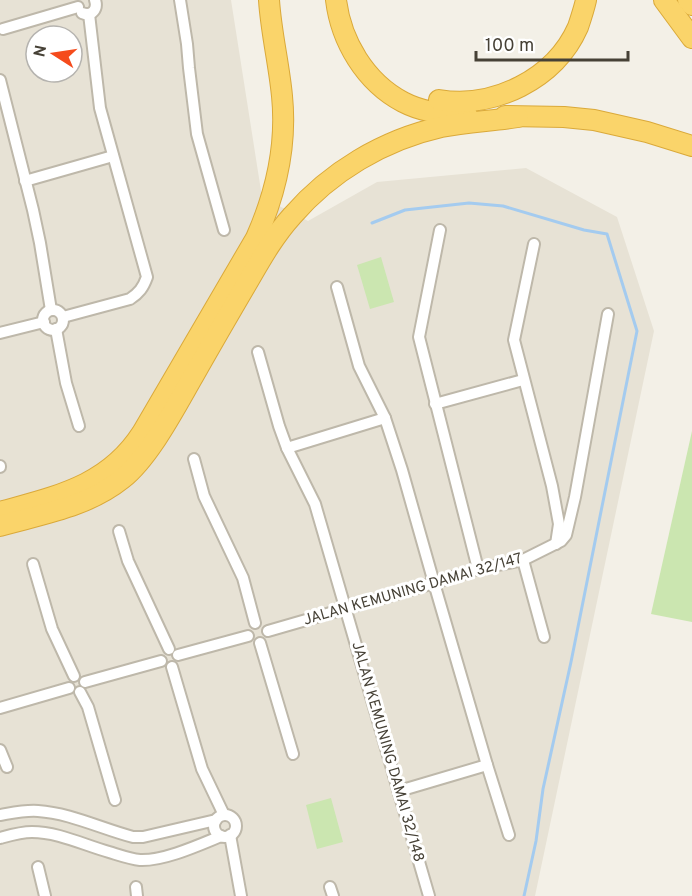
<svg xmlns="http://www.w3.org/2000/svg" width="692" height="896" font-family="Overpass,sans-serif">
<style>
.residential{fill:#e7e2d5;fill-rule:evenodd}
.green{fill:#cbe6b0}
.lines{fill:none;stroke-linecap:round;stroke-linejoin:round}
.stream{stroke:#a4cbef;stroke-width:3}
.street-casing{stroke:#beb8aa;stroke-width:14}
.highway-casing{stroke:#daa93a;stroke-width:22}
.street{stroke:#fff;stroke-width:10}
.highway{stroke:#fad46a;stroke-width:20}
.labels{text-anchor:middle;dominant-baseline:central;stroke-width:6;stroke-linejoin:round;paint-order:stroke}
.street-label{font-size:15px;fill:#464136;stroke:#fff}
</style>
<rect width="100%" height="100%" fill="#f3f0e7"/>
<path class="residential" d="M0,0h231l31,197 46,24 69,-39 149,-14 91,49 37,114 -119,565h-535zM36,36h36v36h-36z"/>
<g class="green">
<polygon points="381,257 394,302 370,309 357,265"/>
<polygon points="692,431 692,622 651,614"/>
<polygon points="331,798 343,842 317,849 306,805"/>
</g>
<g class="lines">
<polyline class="stream" points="372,223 405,210 469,203 503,206 584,230 607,234 637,331 571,662 543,789 536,841 524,896"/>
<defs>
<g id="street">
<polyline points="180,0 187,44 189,68 197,134 224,230"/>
<path d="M82,13c10,4 16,-4 13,-13"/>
<polyline points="3,29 78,7"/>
<polyline points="0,80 33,210 40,243 51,310"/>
<polyline points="25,181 113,156"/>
<polyline points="440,230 419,337 478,569"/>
<polyline points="534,244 514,340 552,486 559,524 556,544"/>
<polyline points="337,287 359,366 385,418 402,470 434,583 487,765 509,835"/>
<circle cx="53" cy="320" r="10"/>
<path d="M63,317l67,-18c9,-6 13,-11 17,-22l-47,-169 -11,-94"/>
<polyline points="56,329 66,383 79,426"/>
<polyline points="0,333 44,322"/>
<polyline points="258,352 279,426 287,448 315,504 429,896"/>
<polyline points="435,404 523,380"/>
<polyline points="287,448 385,418"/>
<polyline points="194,459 204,496 243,578 255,623"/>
<polyline points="0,466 0,467"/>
<polyline points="119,531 128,561 169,649"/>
<polyline points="523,560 544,637"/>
<polyline points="33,564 52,629 74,676"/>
<polyline points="268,631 434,583 478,569 523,560 561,541 566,535 575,497 608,314"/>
<polyline points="260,643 293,754"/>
<polyline points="178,655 248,636"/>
<polyline points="172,667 202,769 224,815"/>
<polyline points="85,682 161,661"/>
<polyline points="80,692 88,707 115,800"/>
<polyline points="0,708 69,688"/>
<polyline points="0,750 7,767"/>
<polyline points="399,791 487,765"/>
<path d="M0,815c12,-2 25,-5 38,-4 32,2 64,18 95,26h10l73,-17"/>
<circle cx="225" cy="826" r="11"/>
<polyline points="230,835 241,896"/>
<path d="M0,838c11,-3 21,-6 32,-6 26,0 52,13 77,20 10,3 21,7 31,8 24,1 59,-15 81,-24"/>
<polyline points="38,867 45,896"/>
<polyline points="136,887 137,896"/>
<polyline points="330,887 333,896"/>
</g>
<g id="highway">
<path d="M336,0c5,41 29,82 67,102 19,10 43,13 64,13"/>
<polyline points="664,0 692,38"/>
<polyline points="688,0 692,5"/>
<path d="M439,100c55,9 116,-21 139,-73 3,-9 6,-18 8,-27"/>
<polyline points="505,116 564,117 594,120 647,132 692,146"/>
<path d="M0,512c57,-16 108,-26 142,-79l114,-195c20,-45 31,-93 26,-142 -3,-32 -11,-64 -13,-96"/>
<path d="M0,526c42,-12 87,-19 122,-47 28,-22 54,-73 72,-104 17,-30 35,-61 52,-90 14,-24 27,-48 46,-69 38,-44 91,-76 149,-89 25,-5 51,-6 77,-10"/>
</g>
</defs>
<use href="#street" class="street-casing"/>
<use href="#highway" class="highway-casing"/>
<use href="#street" class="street"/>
<use href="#highway" class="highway"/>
</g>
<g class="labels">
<g class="street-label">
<text transform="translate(413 590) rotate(-16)">JALAN KEMUNING DAMAI 32/147</text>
<text transform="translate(387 752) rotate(74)">JALAN KEMUNING DAMAI 32/148</text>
</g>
</g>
<g transform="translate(54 54) rotate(282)"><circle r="28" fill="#ffffff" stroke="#b5b3af" stroke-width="1.5"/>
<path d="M0-4.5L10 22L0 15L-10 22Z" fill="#f54b1c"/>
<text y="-9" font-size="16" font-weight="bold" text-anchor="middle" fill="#464136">N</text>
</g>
<path d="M476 51v9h152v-9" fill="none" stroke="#464136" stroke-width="3"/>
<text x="485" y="51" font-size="18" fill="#464136" stroke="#ffffff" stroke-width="4.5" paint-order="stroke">100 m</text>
</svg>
